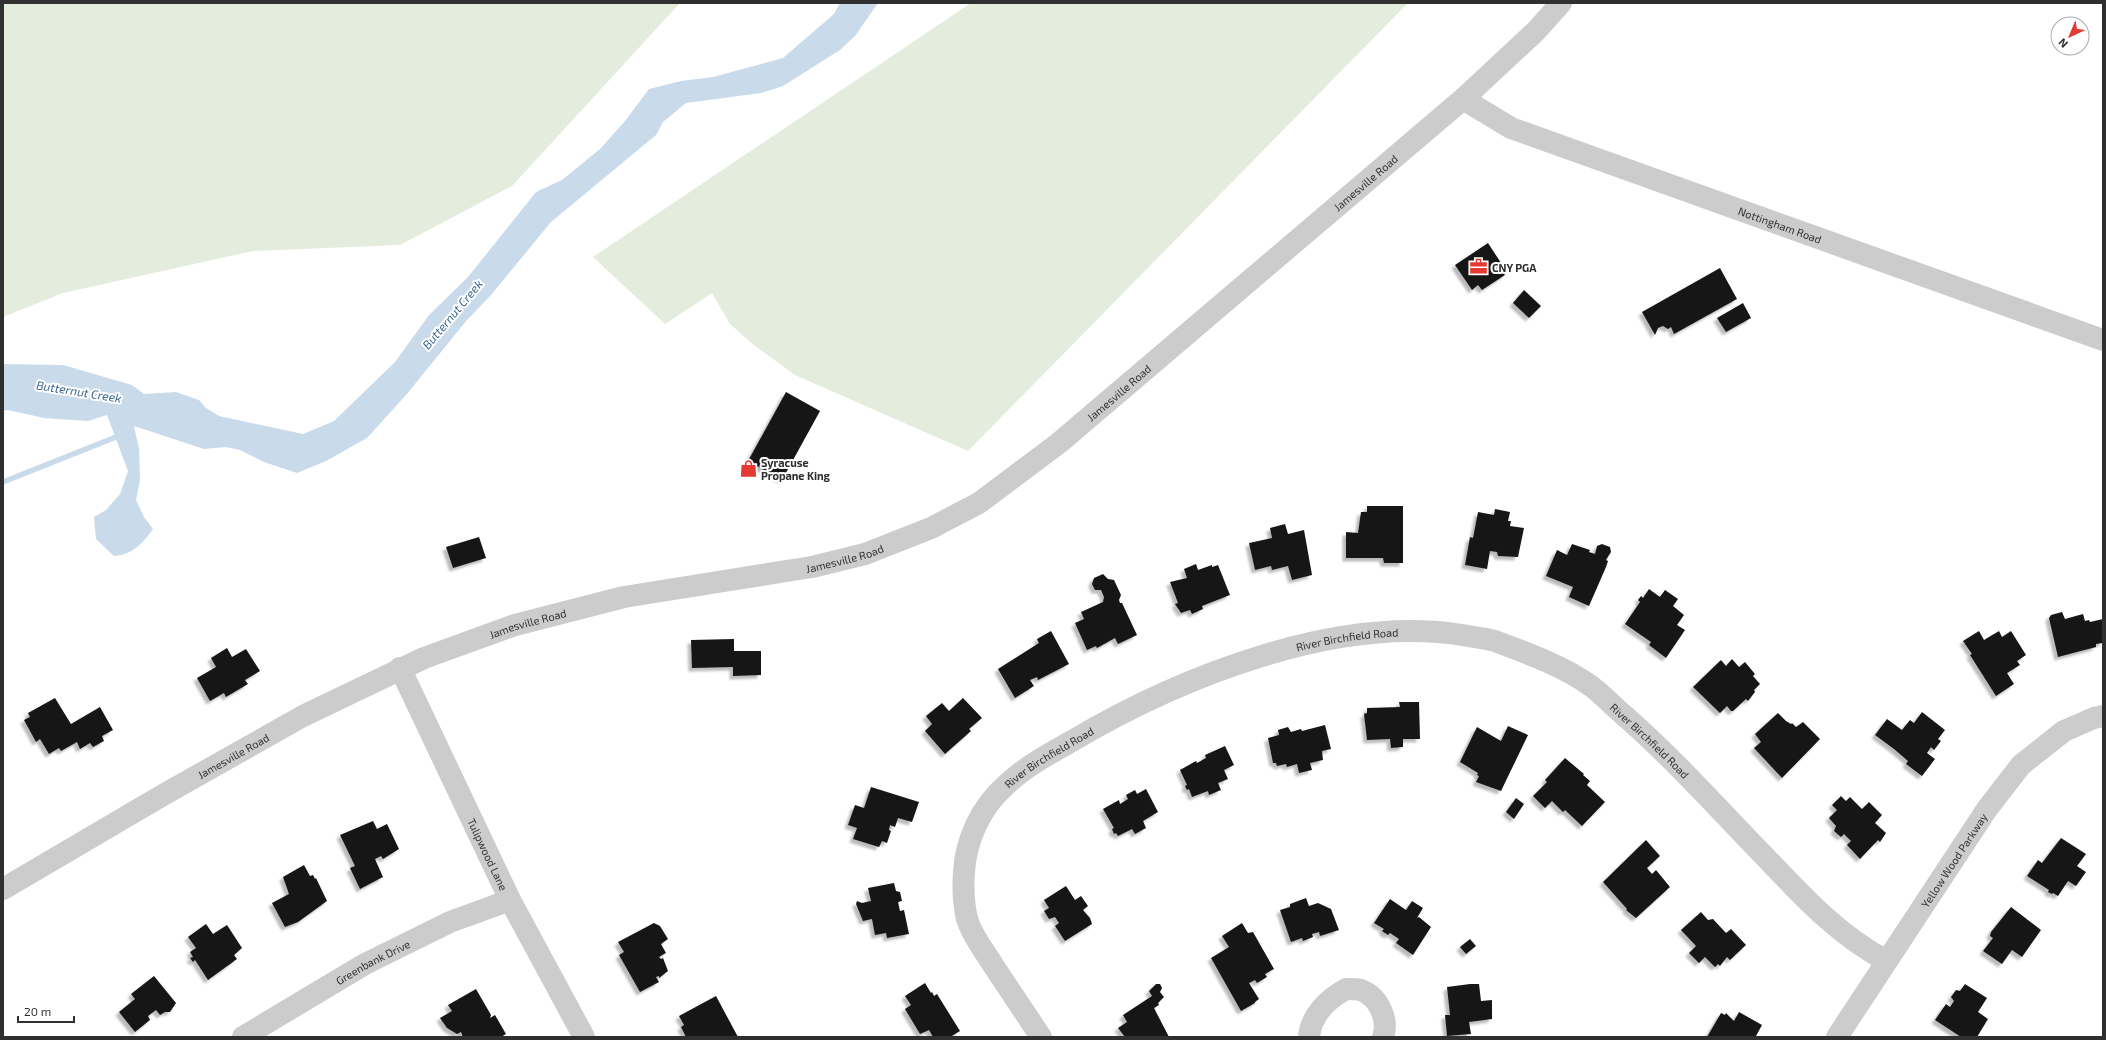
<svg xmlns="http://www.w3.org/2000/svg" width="2106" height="1040" font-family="'Exo 2',sans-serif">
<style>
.green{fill:#e3ecdd}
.water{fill:#c9daeb}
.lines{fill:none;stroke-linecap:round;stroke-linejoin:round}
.stream{stroke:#c9daeb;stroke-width:5.5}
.building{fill:#161616;filter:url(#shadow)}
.minor{stroke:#ccc;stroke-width:22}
.labels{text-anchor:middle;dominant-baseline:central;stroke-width:4;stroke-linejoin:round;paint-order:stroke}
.street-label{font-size:11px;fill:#2f2f2f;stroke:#fff}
.poi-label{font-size:11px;font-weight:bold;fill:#2f2f2f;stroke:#fff;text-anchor:start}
.water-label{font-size:12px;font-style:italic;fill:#3d6790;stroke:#fff}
</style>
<defs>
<filter id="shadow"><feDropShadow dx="-3.5" dy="3.5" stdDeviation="1" flood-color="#0004"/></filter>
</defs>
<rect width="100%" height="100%" fill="#fff"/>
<g class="green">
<polygon points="3,3 680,3 512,186 400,245 253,251 63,293 3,317"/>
<polygon points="971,3 1408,3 968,451 795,375 755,346 730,324 712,293 665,324 593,257"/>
</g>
<path class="water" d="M840,3h38l-23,33 -15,14 -57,36 -22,7 -75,10 -23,19 -7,13 -105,87 -60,73 -24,25 -61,75 -39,43 -41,23 -29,12 -33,-11 -24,-12 -14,-3 -22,2 -70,-23 5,23 1,31 -4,20 8,17 9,12c-9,13 -22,27 -39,27l-18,-17 -2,-22 12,-7 14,-16 8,-23 -21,-56 -19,6 -44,-3 -36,-8 -5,1v-47l60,1 69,20 12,9 32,-2 23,8 7,8 13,8 84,18 31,-13 61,-59 34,-47 39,-38 68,-85 26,-12 38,-31 25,-28 24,-32 32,-8 32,-4 70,-19 51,-44z"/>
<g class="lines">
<polyline class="stream" points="3,482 116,437 121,432"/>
</g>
<g class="building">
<polygon points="1488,243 1503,266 1500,268 1505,275 1482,290 1478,285 1472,290 1455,265"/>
<polygon points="1720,268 1737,299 1674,334 1671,327 1668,329 1663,326 1658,328 1655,335 1642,312"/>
<polygon points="1524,290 1541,306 1529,318 1513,303"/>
<polygon points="1743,303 1751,318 1726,332 1717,318"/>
<polygon points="786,392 820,411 782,480 748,461"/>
<polygon points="1367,506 1403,506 1403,563 1384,563 1383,558 1346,558 1346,532 1358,533 1361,512 1367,512"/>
<polygon points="1495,509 1510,512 1508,521 1511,521 1510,526 1524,528 1518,557 1498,556 1497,552 1490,551 1487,569 1465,565 1470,537 1473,538 1478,512 1494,515"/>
<polygon points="1285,524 1288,534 1304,530 1312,575 1292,580 1288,566 1272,570 1271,566 1255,570 1249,543 1272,538 1270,528"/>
<polygon points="479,537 486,558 453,568 446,547"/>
<polygon points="1572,544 1590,550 1589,552 1595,554 1597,546 1602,544 1610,547 1611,552 1606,560 1608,561 1606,567 1589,606 1569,597 1573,587 1546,576 1557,550 1567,555"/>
<polygon points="1196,564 1198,570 1212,565 1212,567 1218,565 1230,595 1202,606 1203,609 1192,614 1190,610 1181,613 1175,604 1178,603 1170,582 1187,578 1184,569"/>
<polygon points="1103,574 1108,579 1114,580 1121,595 1119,600 1120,603 1122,603 1137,635 1118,644 1115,638 1097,648 1096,646 1087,650 1075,623 1084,619 1081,612 1103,602 1104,597 1101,590 1095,590 1092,584 1094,578"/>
<polygon points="1649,589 1660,597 1665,590 1678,599 1673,606 1684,615 1677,625 1685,630 1666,658 1649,645 1651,642 1625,624 1640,602 1638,600 1641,596 1643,598"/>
<polygon points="2062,612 2065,619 2083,614 2085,621 2089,620 2090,622 2103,619 2103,643 2096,644 2096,647 2058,657 2049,618 2051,615"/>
<polygon points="1051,631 1069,664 1038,680 1037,677 1030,680 1034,686 1015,698 998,669 1039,643 1037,639"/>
<polygon points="1979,631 1984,640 1999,631 2002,637 2011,631 2026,655 2017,661 2020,665 2007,673 2014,684 1996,696 1970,655 1972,654 1963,641"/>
<polygon points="734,639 734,651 761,651 761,675 733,676 733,667 692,668 691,640"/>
<polygon points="227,648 232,657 246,649 260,671 245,680 248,684 226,697 224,693 210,701 197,678 216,667 211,658"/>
<polygon points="1732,659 1739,667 1745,662 1755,674 1753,676 1760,684 1754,690 1755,692 1748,701 1746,699 1733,711 1731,711 1727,706 1720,713 1693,687 1721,660 1726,666"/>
<polygon points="55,698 71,724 100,707 113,730 102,736 104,741 93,747 90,743 80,749 77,742 61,751 59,748 49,754 40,739 36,742 24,720 30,717 28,713"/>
<polygon points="963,698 982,718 969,729 971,731 945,754 925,731 932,724 926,716 942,703 949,711"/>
<polygon points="1399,702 1419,702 1420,739 1403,739 1403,747 1391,748 1390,739 1367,740 1364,714 1367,713 1367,708 1400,707"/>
<polygon points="1922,712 1945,730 1938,739 1941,741 1934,750 1931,747 1927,753 1935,759 1922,776 1906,764 1908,761 1894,749 1875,735 1887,719 1902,730 1910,720 1914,723"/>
<polygon points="1778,713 1786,721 1791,724 1792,723 1796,727 1803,722 1820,739 1782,778 1754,748 1761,742 1755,734"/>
<polygon points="1325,725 1331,749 1322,751 1323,760 1310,763 1312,770 1299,773 1297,764 1287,767 1286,764 1277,766 1276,763 1273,763 1268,738 1279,735 1278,730 1288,727 1291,732 1301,729 1302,731"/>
<polygon points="1508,726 1528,735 1501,791 1476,782 1479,776 1477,775 1478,773 1460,762 1477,727 1501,741"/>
<polygon points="1225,746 1234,765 1224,770 1228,779 1218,783 1221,790 1209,795 1208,791 1192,797 1189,789 1187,790 1185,786 1187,785 1180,770 1196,761 1197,763 1206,758 1205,755"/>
<polygon points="1565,758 1584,774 1583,775 1590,781 1587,785 1605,802 1582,826 1565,810 1563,812 1552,801 1545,808 1533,796 1547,782 1545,780"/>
<polygon points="871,787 919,802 912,822 898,818 895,827 890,825 889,830 891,831 887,843 882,841 879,847 853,839 857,828 848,825 855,805 864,808"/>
<polygon points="1146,789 1158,812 1143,821 1146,828 1135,834 1132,829 1118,836 1116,833 1114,834 1112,829 1114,828 1103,809 1119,800 1120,804 1128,799 1126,795 1135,790 1137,794"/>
<polygon points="1841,796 1846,801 1850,797 1862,809 1869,802 1882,815 1875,823 1886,833 1880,842 1878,840 1860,859 1847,845 1851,841 1844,834 1841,837 1834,831 1836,826 1829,818 1837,810 1832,805"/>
<polygon points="1516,798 1524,804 1514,819 1506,812"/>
<polygon points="373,821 377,829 387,824 399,849 383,859 381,856 375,859 383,877 360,889 350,868 355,866 340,835"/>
<polygon points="2061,838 2086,854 2077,866 2086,872 2076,886 2068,881 2058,896 2053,893 2052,894 2048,892 2049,890 2027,876 2038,860 2042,863"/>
<polygon points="1646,840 1660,856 1647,868 1652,874 1656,870 1670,887 1636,918 1626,910 1627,909 1603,882"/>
<polygon points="304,865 310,876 313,875 315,879 316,878 327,901 298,922 285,927 272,903 289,894 283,877"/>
<polygon points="894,883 896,891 900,892 902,901 898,902 900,911 904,910 909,934 887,938 886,933 875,935 872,919 863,921 856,904 857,901 862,903 871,901 868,888"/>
<polygon points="1066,886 1075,900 1081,896 1088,906 1083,910 1090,918 1092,924 1065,941 1055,926 1059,923 1055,917 1049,919 1044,911 1049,908 1044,900"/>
<polygon points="1306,898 1309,906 1318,903 1331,909 1339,930 1320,936 1319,932 1312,934 1313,937 1303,941 1302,938 1291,942 1280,910 1290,907 1290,904"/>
<polygon points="1390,899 1406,910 1412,901 1423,908 1417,918 1419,917 1431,927 1413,955 1396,943 1399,939 1390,933 1388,935 1382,931 1384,929 1374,923"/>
<polygon points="2011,907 2041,930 2022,957 2012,950 2002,964 1983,951 1993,938 1990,936 1991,932"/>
<polygon points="1701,912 1708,920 1713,919 1726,933 1731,929 1746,945 1730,960 1727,957 1720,966 1718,964 1715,967 1705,957 1699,963 1689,953 1696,946 1681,930"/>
<polygon points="654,923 660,926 668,939 661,944 666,953 659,957 661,959 663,958 668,971 659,978 659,976 656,977 659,982 640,992 619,955 624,952 618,942"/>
<polygon points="1242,923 1248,933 1253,932 1274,969 1265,974 1267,977 1257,983 1255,980 1249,983 1259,999 1255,1002 1255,1003 1241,1011 1211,958 1229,947 1222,936"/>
<polygon points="206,924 213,934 227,925 242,948 234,955 237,959 208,980 195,960 193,962 190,958 193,957 190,952 196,948 188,937"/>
<polygon points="1470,939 1476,946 1466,954 1460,947"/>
<polygon points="154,976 176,1003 170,1012 165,1012 160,1015 156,1010 148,1016 150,1020 135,1032 119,1012 135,999 131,994"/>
<polygon points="925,983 931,993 932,992 934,996 937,994 960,1031 950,1037 933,1037 929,1030 920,1034 905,1009 911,1005 905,996"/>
<polygon points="1156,984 1160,984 1162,988 1160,992 1164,997 1158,1003 1159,1005 1154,1008 1169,1037 1125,1037 1118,1028 1127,1022 1123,1015 1152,996 1149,991"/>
<polygon points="1470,984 1479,984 1481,1001 1492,1000 1492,1019 1469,1022 1471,1034 1447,1036 1445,1015 1450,1015 1447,987"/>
<polygon points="1965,984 1987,998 1978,1012 1988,1019 1977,1037 1961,1037 1935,1020 1946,1004 1950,1007 1954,1001 1951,997 1956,990 1960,991"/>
<polygon points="476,989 491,1015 490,1018 495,1015 506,1034 501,1037 463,1037 461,1032 457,1034 447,1028 440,1018 452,1011 448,1005"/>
<polygon points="716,996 738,1037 686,1037 681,1027 684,1025 679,1016"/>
<polygon points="1739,1012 1762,1025 1756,1036 1707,1037 1721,1013 1725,1015 1726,1013 1734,1021"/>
</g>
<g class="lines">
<g class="minor">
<path id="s1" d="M1463,99l48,29 592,212"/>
<path id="s2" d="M400,668l110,232 74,137"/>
<path id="s3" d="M3,889l160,-94 140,-79 121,-58 91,-33 109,-28 188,-30 53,-13 66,-26 48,-25 80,-60 404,-344 73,-68 25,-28"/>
<path id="s4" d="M243,1037l122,-73 85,-42 60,-22"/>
<path id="s5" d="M1041,1037c-16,-24 -32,-48 -48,-72 -9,-15 -21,-29 -26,-46 -3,-13 -4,-33 -3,-47 2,-33 17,-65 42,-87 19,-18 43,-31 66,-44 108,-64 264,-126 390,-106 11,2 23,3 33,6 32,12 68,25 96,45 12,9 23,21 35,31 51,45 97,97 145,146 35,37 70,74 116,98"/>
<path d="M1309,1037c2,-22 19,-38 37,-48 5,0 11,0 15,1 18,7 28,30 22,47"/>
<path id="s6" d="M1837,1037l150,-228 34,-44 43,-34 30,-13 9,-2"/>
</g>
</g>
<defs>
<symbol id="office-bare" viewBox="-9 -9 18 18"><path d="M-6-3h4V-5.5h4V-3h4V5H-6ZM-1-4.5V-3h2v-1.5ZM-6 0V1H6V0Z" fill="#e33a33" stroke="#fff" stroke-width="2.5" paint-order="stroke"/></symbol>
<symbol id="shop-bare" viewBox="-9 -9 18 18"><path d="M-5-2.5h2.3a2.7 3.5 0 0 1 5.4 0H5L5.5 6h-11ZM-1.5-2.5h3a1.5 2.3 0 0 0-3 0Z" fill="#e33a33" stroke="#fff" stroke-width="2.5" paint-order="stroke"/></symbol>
</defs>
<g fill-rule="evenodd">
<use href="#office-bare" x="1466" y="254" width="25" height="25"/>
<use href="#shop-bare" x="736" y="456" width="25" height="25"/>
</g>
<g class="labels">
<g class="street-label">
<text stroke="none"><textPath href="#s3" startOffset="1562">Jamesville Road</textPath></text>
<text stroke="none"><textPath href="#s1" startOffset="342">Nottingham Road</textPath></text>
<text stroke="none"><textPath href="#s3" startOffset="1238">Jamesville Road</textPath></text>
<text stroke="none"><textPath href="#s3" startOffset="914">Jamesville Road</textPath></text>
<text stroke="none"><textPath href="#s3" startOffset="590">Jamesville Road</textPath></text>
<text stroke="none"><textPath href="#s5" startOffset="661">River Birchfield Road</textPath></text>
<text stroke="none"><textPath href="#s5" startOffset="997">River Birchfield Road</textPath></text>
<text stroke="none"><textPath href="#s3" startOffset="266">Jamesville Road</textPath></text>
<text stroke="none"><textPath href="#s5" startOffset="337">River Birchfield Road</textPath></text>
<text stroke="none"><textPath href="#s2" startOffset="206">Tulipwood Lane</textPath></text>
<text stroke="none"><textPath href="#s6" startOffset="212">Yellow Wood Parkway</textPath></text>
<text stroke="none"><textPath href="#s4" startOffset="150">Greenbank Drive</textPath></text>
</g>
<g class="poi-label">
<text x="1492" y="267">CNY PGA</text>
<text x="761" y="462">Syracuse<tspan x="761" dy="13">Propane King</tspan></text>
</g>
<g class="water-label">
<text transform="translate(452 314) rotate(-50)">Butternut Creek</text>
<text transform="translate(79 391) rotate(9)">Butternut Creek</text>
</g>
</g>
<rect width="2106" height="1040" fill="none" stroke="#2f2f2f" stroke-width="8"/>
<g transform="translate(2070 36) rotate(224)"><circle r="19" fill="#ffffff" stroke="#acacac"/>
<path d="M0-3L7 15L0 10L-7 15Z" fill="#e33a33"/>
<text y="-6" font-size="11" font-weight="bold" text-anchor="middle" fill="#2f2f2f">N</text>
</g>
<path d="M18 1016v6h56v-6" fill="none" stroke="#2f2f2f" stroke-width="2"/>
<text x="24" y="1016" font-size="12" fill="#2f2f2f" stroke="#ffffff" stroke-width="3" paint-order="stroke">20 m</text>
</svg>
